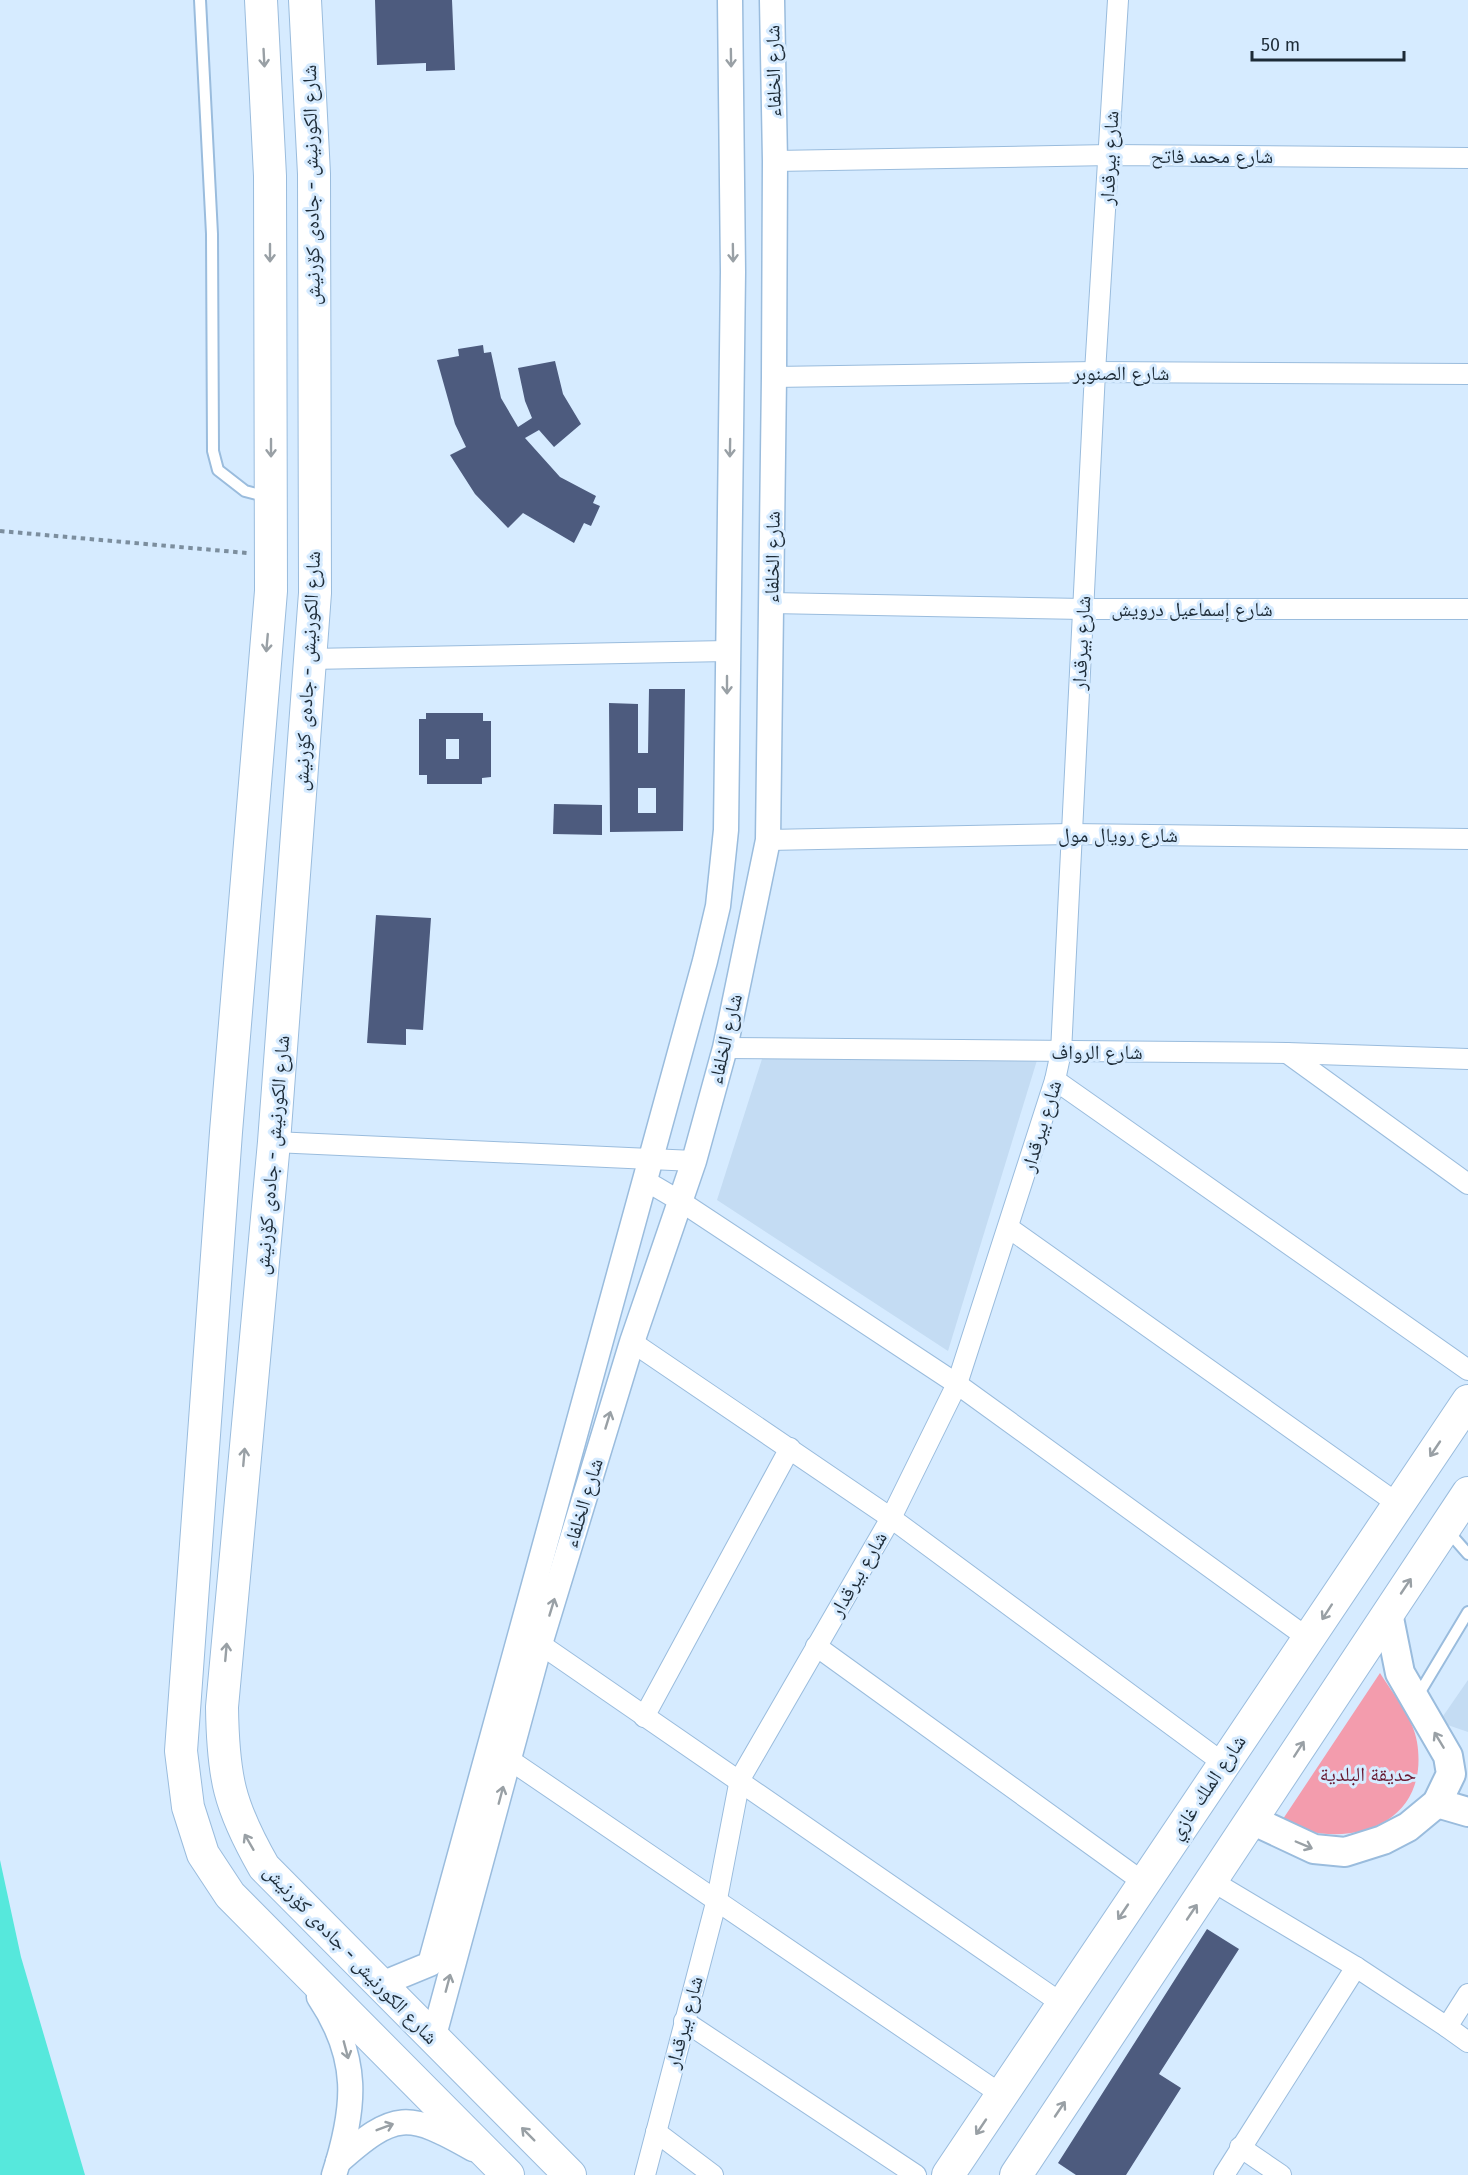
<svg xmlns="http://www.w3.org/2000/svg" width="1468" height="2175" font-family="'Fira Sans','Noto Naskh Arabic',sans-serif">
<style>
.built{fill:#c4dcf3}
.green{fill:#f39cad}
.water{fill:#56e8dc}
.building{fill:#4d5b7e;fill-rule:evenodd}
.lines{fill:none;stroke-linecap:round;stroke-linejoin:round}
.service-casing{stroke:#9abcdd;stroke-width:14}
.minor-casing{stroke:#9abcdd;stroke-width:22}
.tertiary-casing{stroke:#9abcdd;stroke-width:27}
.secondary-casing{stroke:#9abcdd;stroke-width:32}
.primary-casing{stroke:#9abcdd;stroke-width:34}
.path{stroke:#7c8e9e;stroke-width:4;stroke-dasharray:4.5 4.5;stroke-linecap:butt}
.service{stroke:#fff;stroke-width:10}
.minor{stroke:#fff;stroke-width:20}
.tertiary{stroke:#fff;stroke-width:24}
.secondary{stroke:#fff;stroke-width:28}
.primary{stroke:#fff;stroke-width:32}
.oneway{stroke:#99a0a5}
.labels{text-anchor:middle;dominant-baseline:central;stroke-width:6;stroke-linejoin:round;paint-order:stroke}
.street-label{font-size:20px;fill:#1d2b37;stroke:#d6ebff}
.park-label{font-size:20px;fill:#671830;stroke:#d6ebff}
</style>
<rect width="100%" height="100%" fill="#d6ebff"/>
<g class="built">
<polygon points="1038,1057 948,1351 717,1200 762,1059"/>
<polygon points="1468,1680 1468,1732 1439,1722"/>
</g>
<path class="green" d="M1380,1673c13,21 33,44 37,69 14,85 -72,110 -136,80z"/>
<polygon class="water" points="0,1860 21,1957 85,2175 0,2175"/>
<g class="building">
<polygon points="375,0 452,0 455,70 426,71 426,63 377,65"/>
<polygon points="483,345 484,353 491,352 501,398 518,427 532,418 525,401 518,368 555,361 563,394 581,424 554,447 539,430 525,438 560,477 596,496 593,503 600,506 591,526 584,523 574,543 523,513 508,528 475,494 450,455 466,447 455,424 437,360 459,356 458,349"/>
<path d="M649,689h36l-2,142 -73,1 -1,-129 29,1v49h10zM638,788h18v25h-18z"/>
<path d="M426,713h57v8h8v56l-9,1v6h-55v-9h-8v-56h7zM446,739h13v20h-13z"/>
<polygon points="554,804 602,805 602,835 553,834"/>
<polygon points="376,915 431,918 423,1030 406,1029 406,1045 367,1043"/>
<polygon points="1207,1929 1239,1949 1159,2074 1181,2088 1126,2175 1076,2175 1058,2163"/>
</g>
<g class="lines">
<defs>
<g id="service">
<polyline points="200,0 212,234 213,451 218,470 245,491 268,497"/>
<polyline points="1447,1530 1468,1554"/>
<polyline points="1417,1697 1468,1612"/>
</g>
<g id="minor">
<polyline points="775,161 1110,155 1468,158"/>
<polyline points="774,377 1095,372 1468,374"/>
<polyline points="771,603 1083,609 1468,609"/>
<polyline points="310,659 727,651"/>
<polyline points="768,840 1071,834 1468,839"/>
<polyline points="725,1048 1287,1053 1468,1059"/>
<polyline points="1287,1053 1468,1184"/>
<polyline points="1055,1080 1468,1370"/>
<polyline points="274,1142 694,1161"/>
<polyline points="646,1181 680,1201 957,1384 1309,1639"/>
<polyline points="1009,1228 1398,1504"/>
<polyline points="632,1342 891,1518 1223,1763"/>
<polyline points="540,1644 1061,2003"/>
<polyline points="816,1646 1143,1882"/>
<polyline points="644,1717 790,1448"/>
<polyline points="510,1760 1002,2095"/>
<polyline points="1212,1881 1356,1967 1447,2027"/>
<polyline points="1468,1994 1447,2027 1468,2042"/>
<polyline points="684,2021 916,2175"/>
<polyline points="656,2132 713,2175"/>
<polyline points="1240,2147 1281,2175"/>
<polyline points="645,2175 717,1899 740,1779 891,1518 957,1384 1055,1080 1061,1052 1095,372 1118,0"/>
<polyline points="1224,2175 1356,1967"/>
</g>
<g id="tertiary">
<polyline points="379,1985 430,1964 705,961 718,906 726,830 733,272 730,0"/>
<path d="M319,1997c41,61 37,110 15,178"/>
<polyline points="433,2039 540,1644 632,1342 694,1161 725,1048 768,840 774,377 775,161 772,0"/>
<path d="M338,2162c57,-51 70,-50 135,-13"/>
</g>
<g id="secondary">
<polyline points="1437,1803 1468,1812"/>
<polyline points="1252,1820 1314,1849 1345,1852 1383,1840 1408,1827 1437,1803 1451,1774 1448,1756 1400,1673 1388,1613"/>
</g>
<g id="primary">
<polyline points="261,0 270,176 271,591 226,1132 181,1751 188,1807 203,1854 230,1895 508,2175"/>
<path d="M305,0l9,174 1,419 -41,549 -52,565c1,70 7,99 42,160l306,308"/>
<polyline points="948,2175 1468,1401"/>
<polyline points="1016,2175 1468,1493"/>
</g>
</defs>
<use href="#service" class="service-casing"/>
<use href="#minor" class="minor-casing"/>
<use href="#tertiary" class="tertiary-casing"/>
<use href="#secondary" class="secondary-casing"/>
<use href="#primary" class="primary-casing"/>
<polyline class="path" points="0,531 247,553"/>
<use href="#service" class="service"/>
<use href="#minor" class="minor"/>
<use href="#tertiary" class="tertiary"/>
<use href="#secondary" class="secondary"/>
<use href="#primary" class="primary"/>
</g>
<defs><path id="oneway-shaft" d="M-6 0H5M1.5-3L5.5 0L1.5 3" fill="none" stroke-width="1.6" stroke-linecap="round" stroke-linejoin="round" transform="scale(1.5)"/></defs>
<g class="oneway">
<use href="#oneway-shaft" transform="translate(264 58) rotate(87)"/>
<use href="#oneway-shaft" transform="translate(731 58) rotate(89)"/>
<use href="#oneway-shaft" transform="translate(270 253) rotate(90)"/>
<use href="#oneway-shaft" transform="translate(733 253) rotate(89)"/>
<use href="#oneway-shaft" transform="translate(271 448) rotate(90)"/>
<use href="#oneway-shaft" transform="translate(730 448) rotate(91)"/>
<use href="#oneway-shaft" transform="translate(267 643) rotate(95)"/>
<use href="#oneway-shaft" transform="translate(727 685) rotate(90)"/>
<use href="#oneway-shaft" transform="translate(608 1420) rotate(-73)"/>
<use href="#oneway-shaft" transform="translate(1435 1449) rotate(124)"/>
<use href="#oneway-shaft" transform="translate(244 1457) rotate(-85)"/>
<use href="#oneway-shaft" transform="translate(1406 1586) rotate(-56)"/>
<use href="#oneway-shaft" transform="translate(552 1607) rotate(-73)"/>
<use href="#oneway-shaft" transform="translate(1327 1612) rotate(123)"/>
<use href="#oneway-shaft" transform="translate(226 1652) rotate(-85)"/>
<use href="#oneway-shaft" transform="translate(1439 1740) rotate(-121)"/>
<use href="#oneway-shaft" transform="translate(1299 1749) rotate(-57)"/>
<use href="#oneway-shaft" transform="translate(501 1795) rotate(-75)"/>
<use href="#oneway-shaft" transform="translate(249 1842) rotate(-120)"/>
<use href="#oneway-shaft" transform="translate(1304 1845) rotate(23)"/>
<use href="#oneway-shaft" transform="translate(1123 1912) rotate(124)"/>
<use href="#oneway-shaft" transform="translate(1192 1912) rotate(-56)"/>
<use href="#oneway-shaft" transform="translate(448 1983) rotate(-75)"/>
<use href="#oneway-shaft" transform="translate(346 2050) rotate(75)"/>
<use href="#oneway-shaft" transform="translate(1060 2109) rotate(-56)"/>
<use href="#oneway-shaft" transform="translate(385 2127) rotate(-21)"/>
<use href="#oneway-shaft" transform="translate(981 2127) rotate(124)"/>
<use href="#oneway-shaft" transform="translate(528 2134) rotate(-135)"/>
</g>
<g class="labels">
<g class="street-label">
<text transform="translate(773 71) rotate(-91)">شارع الخلفاء</text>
<text x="1212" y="156">شارع محمد فاتح</text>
<text transform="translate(1109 158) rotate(-87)">شارع بيرقدار</text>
<text transform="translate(311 185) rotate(-91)">شارع الكورنيش - جادەی کۆرنیش</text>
<text x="1121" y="373">شارع الصنوبر</text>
<text transform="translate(772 557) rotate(-89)">شارع الخلفاء</text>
<text x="1192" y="609">شارع إسماعيل درويش</text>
<text transform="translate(1081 643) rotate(-87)">شارع بيرقدار</text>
<text transform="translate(307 671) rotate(-87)">شارع الكورنيش - جادەی کۆرنیش</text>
<text x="1118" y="835">شارع رويال مول</text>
<text transform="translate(725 1039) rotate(-77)">شارع الخلفاء</text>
<text x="1097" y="1052">شارع الرواف</text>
<text transform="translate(1041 1126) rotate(-73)">شارع بيرقدار</text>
<text transform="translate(272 1155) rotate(-85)">شارع الكورنيش - جادەی کۆرنیش</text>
<text transform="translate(583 1503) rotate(-73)">شارع الخلفاء</text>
<text transform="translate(858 1574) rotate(-60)">شارع بيرقدار</text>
<text transform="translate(1207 1787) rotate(-56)">شارع الملك غازي</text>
<text transform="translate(351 1954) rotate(46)">شارع الكورنيش - جادەی کۆرنیش</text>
<text transform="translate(684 2022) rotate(-75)">شارع بيرقدار</text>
</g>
<g class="park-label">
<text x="1368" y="1774">حديقة البلدية</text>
</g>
</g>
<path d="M1252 51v9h152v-9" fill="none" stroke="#1d2b37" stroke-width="3"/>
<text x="1261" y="51" font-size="18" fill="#1d2b37" stroke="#d6ebff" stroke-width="4.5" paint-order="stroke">50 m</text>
</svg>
